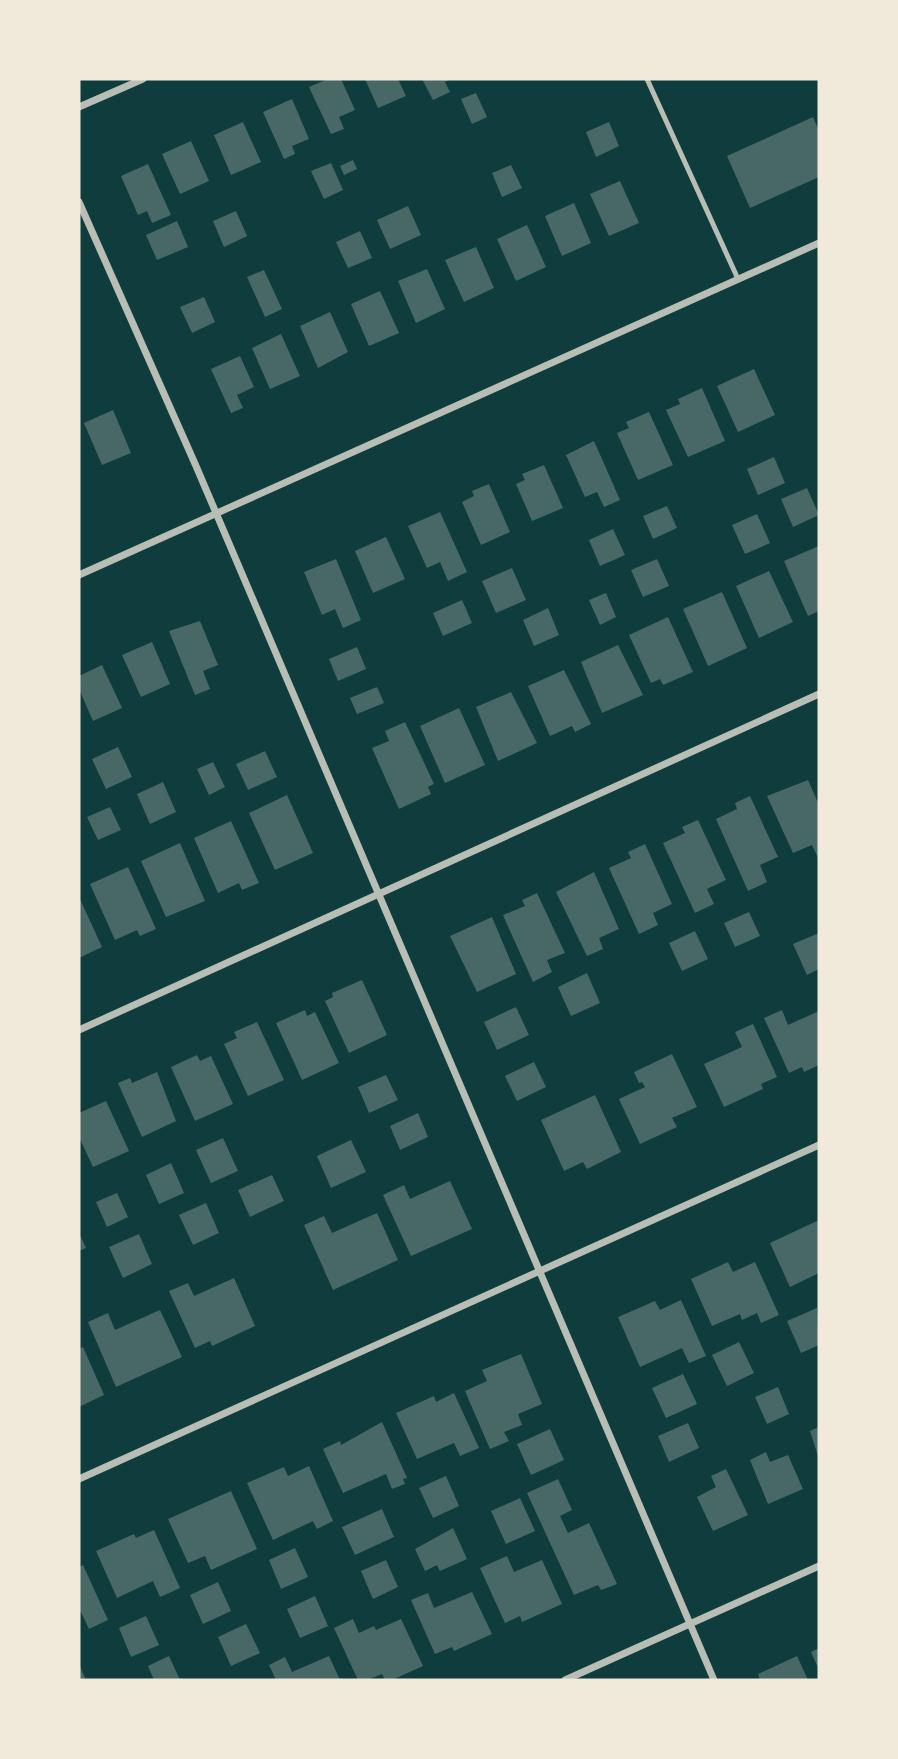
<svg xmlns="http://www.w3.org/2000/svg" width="898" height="1759" font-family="Commissioner,sans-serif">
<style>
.building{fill:#486865}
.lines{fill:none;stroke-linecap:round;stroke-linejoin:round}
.service{stroke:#b8beb3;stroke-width:5}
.minor{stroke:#b8beb3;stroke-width:7}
</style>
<rect width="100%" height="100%" fill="#0f3d3e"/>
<g class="building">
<polygon points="328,79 341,79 355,110 339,117 344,129 331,134 309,87"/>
<polygon points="365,79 398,79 406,96 378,108"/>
<polygon points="422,79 451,79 445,82 450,92 433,100"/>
<polygon points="476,93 487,117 472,124 461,99"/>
<polygon points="292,99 309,139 292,146 295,154 284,159 263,112"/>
<polygon points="813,117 819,131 819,177 750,208 727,156"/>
<polygon points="243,122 261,162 231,175 214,135"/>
<polygon points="609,122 619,146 596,157 586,132"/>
<polygon points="191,141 209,181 180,194 162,154"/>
<polygon points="353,160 357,169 344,175 340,166"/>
<polygon points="331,163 343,190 324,199 311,171"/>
<polygon points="148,164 171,215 152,223 147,211 138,215 121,176"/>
<polygon points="511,165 522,188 502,197 492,173"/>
<polygon points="620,181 639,223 609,236 590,194"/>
<polygon points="574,203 591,243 562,256 545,216"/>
<polygon points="408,206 421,235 390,249 377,220"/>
<polygon points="236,211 247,236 224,247 213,221"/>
<polygon points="177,221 188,247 157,260 146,235"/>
<polygon points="527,225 546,267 516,281 497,239"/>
<polygon points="360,231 372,258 348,268 336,242"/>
<polygon points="476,247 494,288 464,302 445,260"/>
<polygon points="427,269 445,309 416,323 398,281"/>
<polygon points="264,270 282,309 265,317 247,277"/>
<polygon points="380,291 399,333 369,346 351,304"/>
<polygon points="204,297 215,322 192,333 180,307"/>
<polygon points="330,312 348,352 318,368 300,326"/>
<polygon points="281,334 300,376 270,389 252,348"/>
<polygon points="240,356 254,387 237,395 243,408 231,413 211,369"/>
<polygon points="754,369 775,415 738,432 717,386"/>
<polygon points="702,388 725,441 688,457 666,410 680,404 678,399"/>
<polygon points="113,410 131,453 102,465 84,423"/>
<polygon points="649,412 673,465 638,480 617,433 629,428 626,422"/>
<polygon points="594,441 620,500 604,507 597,492 585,497 566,455"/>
<polygon points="774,457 785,483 758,495 747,469"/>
<polygon points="544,465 563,508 532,521 516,484 525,480 522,474"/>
<polygon points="489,484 510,532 481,545 462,502 474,496 472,491"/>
<polygon points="807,488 819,515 793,527 781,499"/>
<polygon points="667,506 677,528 653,539 643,516"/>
<polygon points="440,512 467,572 448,581 440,562 427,568 408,526"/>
<polygon points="757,514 770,543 745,554 732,525"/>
<polygon points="613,529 625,555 600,566 589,540"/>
<polygon points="386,537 405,579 373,593 355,551"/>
<polygon points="819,546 819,611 808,616 784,561"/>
<polygon points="336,559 361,620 343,628 335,609 322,615 304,572"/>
<polygon points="657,559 669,586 643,597 631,570"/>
<polygon points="512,568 526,600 496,613 482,581"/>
<polygon points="769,571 793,622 759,638 736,586"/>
<polygon points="722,592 747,648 708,666 683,609"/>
<polygon points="606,593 616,617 600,625 589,600"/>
<polygon points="462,600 472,623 443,636 433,613"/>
<polygon points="548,608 559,635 534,646 523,620"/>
<polygon points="668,617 693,672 663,685 660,679 651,683 629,635"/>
<polygon points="200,621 218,665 203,671 210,689 195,695 169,631"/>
<polygon points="152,642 170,684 141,697 122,655"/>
<polygon points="618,645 643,695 602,713 581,662"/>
<polygon points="357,647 366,669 338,681 329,659"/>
<polygon points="102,665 122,708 93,721 79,689 79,676"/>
<polygon points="564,670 591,724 575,732 572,726 550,736 528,686"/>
<polygon points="377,687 384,703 357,714 350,698"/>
<polygon points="511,692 537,743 498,761 476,707"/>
<polygon points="459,708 485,765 445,783 420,726"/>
<polygon points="405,722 434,784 428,787 431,794 399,809 372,748 389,741 385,731"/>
<polygon points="118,747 132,777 106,789 92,759"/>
<polygon points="265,751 277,777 248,790 236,764"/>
<polygon points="213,762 225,787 209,795 197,769"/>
<polygon points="808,780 819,805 819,860 812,845 793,853 767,796"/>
<polygon points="163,782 176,812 150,824 137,794"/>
<polygon points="287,795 313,853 275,870 249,813"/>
<polygon points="750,796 778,857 760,865 767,882 748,891 716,819 737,809 735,803"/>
<polygon points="110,807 121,830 98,840 87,817"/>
<polygon points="698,820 726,880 707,889 714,904 695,913 663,843 685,833 682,827"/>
<polygon points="231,821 259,883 242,890 239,883 218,893 194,838"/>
<polygon points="180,843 205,901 166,917 141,861"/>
<polygon points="645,844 672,904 653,913 658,925 639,934 609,868 631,858 628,852"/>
<polygon points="128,867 156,929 140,936 137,930 115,940 90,884"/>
<polygon points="594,872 619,929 599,938 603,949 587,956 556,892"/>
<polygon points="537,893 565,953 547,960 552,972 533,982 503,915 525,906 522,900"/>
<polygon points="79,897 102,947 79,958"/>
<polygon points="749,912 760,936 735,947 724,923"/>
<polygon points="492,917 516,974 477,992 450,936"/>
<polygon points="695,931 708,959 682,971 669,943"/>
<polygon points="819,933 819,969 807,975 793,944"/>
<polygon points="587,973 600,1003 571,1016 558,987"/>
<polygon points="362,980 387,1035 349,1053 325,1001 333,997 332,993"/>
<polygon points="516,1007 529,1035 497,1050 484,1022"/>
<polygon points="305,1010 307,1016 315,1012 339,1063 302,1080 276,1023"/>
<polygon points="782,1010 788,1025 819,1011 819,1065 804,1072 802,1067 789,1073 764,1018"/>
<polygon points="257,1022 284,1080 248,1096 224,1044 237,1038 234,1032"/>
<polygon points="753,1024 777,1077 761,1084 763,1089 724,1107 704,1064 742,1047 735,1032"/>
<polygon points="672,1054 697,1107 672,1118 677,1127 640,1144 619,1099 645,1087 642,1082 639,1083 634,1072"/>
<polygon points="197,1055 200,1061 211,1056 233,1104 195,1121 171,1067"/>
<polygon points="534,1062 546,1087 517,1101 505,1076"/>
<polygon points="157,1072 176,1121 142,1137 118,1083 130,1078 132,1083"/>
<polygon points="386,1075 398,1100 369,1113 358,1087"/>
<polygon points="595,1095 621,1152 587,1169 583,1162 564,1171 541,1120"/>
<polygon points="106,1101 129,1151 93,1167 79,1137 79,1113"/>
<polygon points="418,1113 428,1137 400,1150 390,1126"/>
<polygon points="223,1138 238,1171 211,1183 196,1150"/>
<polygon points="351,1140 366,1172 331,1188 317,1156"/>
<polygon points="171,1163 184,1193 159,1204 146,1175"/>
<polygon points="272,1175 284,1201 250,1217 238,1190"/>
<polygon points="450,1181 472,1229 411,1256 383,1195 404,1185 410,1199"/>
<polygon points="117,1193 128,1217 107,1227 96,1202"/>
<polygon points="206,1203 219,1233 193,1245 179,1215"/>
<polygon points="377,1213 398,1260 333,1290 304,1225 324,1216 332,1233"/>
<polygon points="819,1220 819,1273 790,1287 770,1243"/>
<polygon points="79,1233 86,1248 79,1251"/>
<polygon points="139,1234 152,1264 123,1278 109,1247"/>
<polygon points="728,1262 733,1272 755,1262 779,1315 761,1323 757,1313 742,1320 740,1314 712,1326 691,1279"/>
<polygon points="234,1278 255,1326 212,1346 210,1341 195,1348 169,1291 188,1283 194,1296"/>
<polygon points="681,1300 706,1356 689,1363 682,1348 640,1367 618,1317 655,1301 660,1310"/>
<polygon points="817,1308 819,1345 801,1353 787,1321"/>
<polygon points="160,1310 182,1357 116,1387 88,1322 108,1313 115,1330"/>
<polygon points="739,1342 754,1373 727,1386 712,1355"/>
<polygon points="83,1347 104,1395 79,1407 79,1349"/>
<polygon points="521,1354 542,1404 518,1414 522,1425 504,1432 509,1441 490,1449 465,1391 487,1381 482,1370"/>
<polygon points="683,1374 697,1404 666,1418 652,1388"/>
<polygon points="778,1387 789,1414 767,1424 755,1397"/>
<polygon points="454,1393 479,1448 460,1456 454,1443 417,1459 396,1413 434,1396 436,1402"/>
<polygon points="382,1422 407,1478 403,1479 405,1484 392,1489 386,1474 343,1493 323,1449 340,1441 341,1445"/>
<polygon points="688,1423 699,1448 669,1462 658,1436"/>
<polygon points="819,1427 819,1459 810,1431"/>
<polygon points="550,1429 564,1460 531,1475 517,1444"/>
<polygon points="766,1452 770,1462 788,1455 803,1489 768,1504 750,1460"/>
<polygon points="309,1466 333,1521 317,1529 313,1521 273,1540 247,1483 284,1467 288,1476"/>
<polygon points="726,1469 748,1515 713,1531 697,1497 716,1487 711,1476"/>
<polygon points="446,1476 459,1506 433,1518 419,1488"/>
<polygon points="558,1479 572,1510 560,1516 568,1533 589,1523 617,1584 601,1590 598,1585 574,1595 527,1493"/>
<polygon points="231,1491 257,1549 211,1570 205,1556 188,1563 168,1519"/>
<polygon points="520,1498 535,1531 506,1544 491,1511"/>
<polygon points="382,1509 394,1537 355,1555 342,1527"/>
<polygon points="453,1528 467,1559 440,1571 437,1565 425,1571 415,1549"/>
<polygon points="154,1530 180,1588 160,1597 153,1581 117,1598 96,1551 134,1534 136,1538"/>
<polygon points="295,1548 308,1577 281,1589 269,1560"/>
<polygon points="507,1556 514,1572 542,1560 562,1604 522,1622 520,1616 505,1623 480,1568"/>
<polygon points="386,1560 398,1587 373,1599 361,1571"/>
<polygon points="83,1565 108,1620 89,1629 81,1612 79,1614 79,1567"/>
<polygon points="218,1582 231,1611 203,1624 190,1595"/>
<polygon points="472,1592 492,1634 454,1651 452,1647 435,1654 411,1600 428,1593 434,1608"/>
<polygon points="315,1596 328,1626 300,1638 287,1609"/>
<polygon points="146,1616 159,1645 131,1657 119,1628"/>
<polygon points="353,1619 359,1633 374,1626 376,1630 401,1619 423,1666 392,1680 385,1680 382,1674 367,1680 358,1680 334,1628"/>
<polygon points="246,1624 260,1653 231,1666 218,1637"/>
<polygon points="819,1648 819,1670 811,1652"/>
<polygon points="169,1656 180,1680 154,1680 148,1666"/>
<polygon points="329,1656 340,1680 276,1680 269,1665 285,1657 292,1672"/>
<polygon points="797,1656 808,1680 760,1680 758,1674"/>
<polygon points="79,1664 85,1678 80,1680 79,1680"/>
</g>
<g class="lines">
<polyline class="service" points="647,79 738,279"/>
<g class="minor">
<polyline points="79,107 143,79"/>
<polyline points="79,202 196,466 714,1680"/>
<polyline points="79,575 819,243"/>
<polyline points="79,1030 819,694"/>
<polyline points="79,1479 819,1145"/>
<polyline points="565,1680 819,1566"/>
</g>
</g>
<rect width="898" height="1759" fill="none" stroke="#f1e9da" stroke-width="161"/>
</svg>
